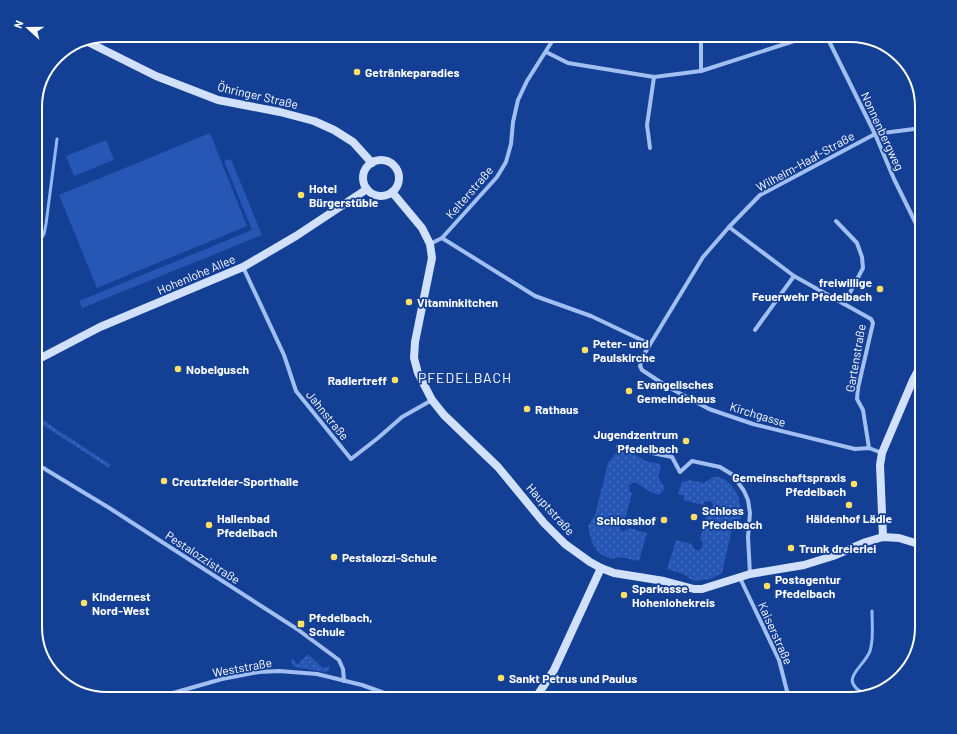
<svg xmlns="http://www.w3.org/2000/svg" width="957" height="734" font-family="Barlow,sans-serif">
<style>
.grass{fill:url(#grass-dots)}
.pitch{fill:#2657b4}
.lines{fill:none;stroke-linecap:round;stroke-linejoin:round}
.stream{stroke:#94b8f6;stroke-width:3}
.street{stroke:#a2bff2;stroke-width:4}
.secondary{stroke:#d1e0fc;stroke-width:8}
.poi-dot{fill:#ffe164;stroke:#133f95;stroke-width:1.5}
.labels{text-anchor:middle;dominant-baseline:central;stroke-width:3.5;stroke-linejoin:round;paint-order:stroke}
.poi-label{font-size:12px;font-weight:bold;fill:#fff;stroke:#133f95;text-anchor:start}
.street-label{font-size:12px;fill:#fff;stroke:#133f95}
.quarter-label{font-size:14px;letter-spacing:1px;fill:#fff;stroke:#133f95}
.rim{fill:none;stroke:#fff;stroke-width:2}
</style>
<defs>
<pattern id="grass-dots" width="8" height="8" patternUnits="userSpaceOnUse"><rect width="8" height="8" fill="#2657b4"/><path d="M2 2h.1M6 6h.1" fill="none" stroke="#4770bf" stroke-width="1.8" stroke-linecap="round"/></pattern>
</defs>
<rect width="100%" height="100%" fill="#133f95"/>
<g class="grass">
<polygon points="35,415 111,465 109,468 35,420"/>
<path d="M618,450l16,4 12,7 14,3 1,5 -3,7 7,13 -6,6c-12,-3 -16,-9 -25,-13l-5,4 1,6 2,1 -7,26 -6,3 1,7 2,2h3l5,-3 17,5 -8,28 -19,-4 -9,2 -12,-6 -7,-10 -4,-17 7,-11 13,-52z"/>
<path d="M713,477c14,-2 25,14 27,26 1,5 0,11 1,16l-7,1 -12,53 -11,6 -16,2 -5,-2 -4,-4 -19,-6 9,-29 16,4 3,6h5l2,-3 1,-4 -3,-4 7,-25 5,-4 1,-6 -3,-3 -6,1 -1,3 -20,-5 1,-4 -6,-2 4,-12 8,-2 14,3z"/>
<polygon points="308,654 323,668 330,666 328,671 325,672 295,667 291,663 292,658 297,665"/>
</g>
<g class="pitch">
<polygon points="210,133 247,226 97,288 59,195"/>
<polygon points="106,140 114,160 74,176 66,156"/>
<polygon points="231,159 262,235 82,308 79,301 252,230 224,161"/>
</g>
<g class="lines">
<g class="stream">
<polyline points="35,244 39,242 44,234 46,224 57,139"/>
<path d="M867,695c-32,-15 -3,-27 3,-44 4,-12 2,-28 2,-40"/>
</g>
<g class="street">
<polyline points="701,35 701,71"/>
<polyline points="826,35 875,134 894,179 922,236"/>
<polyline points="546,52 568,63 654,77 701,71 813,35"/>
<polyline points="650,148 647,125 654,77"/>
<polyline points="836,221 857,243 862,257 863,268 844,304"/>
<polyline points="729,227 794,276 871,319 873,323 858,388 857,399 863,410 869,448"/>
<polyline points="442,238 535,296 591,316 650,344"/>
<polyline points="430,244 442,238 497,177 506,162 511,144 513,122 518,100 527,81 556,35"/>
<polyline points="243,267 284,355 296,391 351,459 378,438 402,417 432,400"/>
<polyline points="755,330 794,276"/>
<polyline points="618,446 672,457 680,472 692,461 720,467 733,475 744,491 748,500 750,513 748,537 750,574"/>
<polyline points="882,453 869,448 855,449 753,424 709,409 668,387 642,370 640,366 643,356 703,257 729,227 760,195 875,134 922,128"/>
<polyline points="35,463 111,509 297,629 339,660 343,669 344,681"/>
<polyline points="740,578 779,660 789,699"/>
<polyline points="132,699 159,697 222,679 259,672 279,671 317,674 362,685 401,699"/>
</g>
<g class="secondary">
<polyline points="88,42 156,76 218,100 280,112 314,121 334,130 353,142 372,163"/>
<circle cx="381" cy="178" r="18"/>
<polyline points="392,192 422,228 430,244 432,258 415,342 414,358 418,373 432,400 444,415 498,467 544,523 565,544 590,562 601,568 614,573 664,581 694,589 702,589 750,574 804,565 833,556 866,542 883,537 899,538 922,545"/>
<polyline points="35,361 100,327 243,267 296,236 367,189"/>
<polyline points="883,537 880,465 882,453 913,380 922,363"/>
<polyline points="535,699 554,670 601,568"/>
</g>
</g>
<g class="poi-dot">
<circle cx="357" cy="72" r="4"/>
<circle cx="301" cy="195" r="4"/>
<circle cx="880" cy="289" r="4"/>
<circle cx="409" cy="302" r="4"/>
<circle cx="585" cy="350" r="4"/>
<circle cx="178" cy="369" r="4"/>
<circle cx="395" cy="380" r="4"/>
<circle cx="629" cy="391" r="4"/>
<circle cx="527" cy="409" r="4"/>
<circle cx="686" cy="441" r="4"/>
<circle cx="164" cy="481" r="4"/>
<circle cx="854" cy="484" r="4"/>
<circle cx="849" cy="505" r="4"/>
<circle cx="694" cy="517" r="4"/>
<circle cx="664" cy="520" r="4"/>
<circle cx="209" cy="525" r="4"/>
<circle cx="791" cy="548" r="4"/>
<circle cx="334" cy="557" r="4"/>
<circle cx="767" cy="586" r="4"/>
<circle cx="624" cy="595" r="4"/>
<circle cx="84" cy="603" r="4"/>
<rect x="297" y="620" width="8" height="8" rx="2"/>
<circle cx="501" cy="678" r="4"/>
</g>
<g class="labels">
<g class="poi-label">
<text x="365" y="72">Getränkeparadies</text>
<text x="309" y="188">Hotel<tspan x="309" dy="14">Bürgerstüble</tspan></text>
<text x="872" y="282" text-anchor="end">freiwillige<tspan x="872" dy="14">Feuerwehr Pfedelbach</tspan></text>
<text x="417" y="302">Vitaminkitchen</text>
<text x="593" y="343">Peter- und<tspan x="593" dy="14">Paulskirche</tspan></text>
<text x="186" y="369">Nobelgusch</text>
<text x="387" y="380" text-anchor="end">Radlertreff</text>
<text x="637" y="384">Evangelisches<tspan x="637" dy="14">Gemeindehaus</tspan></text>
<text x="535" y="409">Rathaus</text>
<text x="678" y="434" text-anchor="end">Jugendzentrum<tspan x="678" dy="14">Pfedelbach</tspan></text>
<text x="846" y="477" text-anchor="end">Gemeinschaftspraxis<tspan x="846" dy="14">Pfedelbach</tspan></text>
<text x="172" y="481">Creutzfelder-Sporthalle</text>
<text x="702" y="510">Schloss<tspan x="702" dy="14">Pfedelbach</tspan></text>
<text x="217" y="518">Hallenbad<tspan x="217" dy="14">Pfedelbach</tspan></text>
<text x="849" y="518" text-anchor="middle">Häldenhof Lädle</text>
<text x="656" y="520" text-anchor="end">Schlosshof</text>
<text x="799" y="548">Trunk dreierlei</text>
<text x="342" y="557">Pestalozzi-Schule</text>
<text x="775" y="579">Postagentur<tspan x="775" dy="14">Pfedelbach</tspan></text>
<text x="632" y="588">Sparkasse<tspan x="632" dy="14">Hohenlohekreis</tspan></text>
<text x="92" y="596">Kindernest<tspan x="92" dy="14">Nord-West</tspan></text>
<text x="309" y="617">Pfedelbach,<tspan x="309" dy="14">Schule</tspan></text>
<text x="509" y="678">Sankt Petrus und Paulus</text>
</g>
<g class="street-label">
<text transform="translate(258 95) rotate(13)">Öhringer Straße</text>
<text transform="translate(883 131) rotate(65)">Nonnenbergweg</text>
<text transform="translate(805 161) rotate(-29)">Wilhelm-Haaf-Straße</text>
<text transform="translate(469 192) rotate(-49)">Kelterstraße</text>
<text transform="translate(196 274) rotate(-23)">Hohenlohe Allee</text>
<text transform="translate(855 358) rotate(-80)">Gartenstraße</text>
<text transform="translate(758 414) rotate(17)">Kirchgasse</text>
<text transform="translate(328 415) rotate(51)">Jahnstraße</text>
<text transform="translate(551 509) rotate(48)">Hauptstraße</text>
<text transform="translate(203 557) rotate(33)">Pestalozzistraße</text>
<text transform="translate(776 633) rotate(66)">Kaiserstraße</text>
<text transform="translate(242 667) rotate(-10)">Weststraße</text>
</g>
<g class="quarter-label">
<text x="465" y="377">PFEDELBACH</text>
</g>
</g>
<path d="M0 0H957V734H0ZM107 42H850A65 65 0 0 1 915 107V627A65 65 0 0 1 850 692H107A65 65 0 0 1 42 627V107A65 65 0 0 1 107 42Z" fill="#133f95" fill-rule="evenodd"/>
<path class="rim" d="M107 42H850A65 65 0 0 1 915 107V627A65 65 0 0 1 850 692H107A65 65 0 0 1 42 627V107A65 65 0 0 1 107 42Z"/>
<g transform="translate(28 28) rotate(291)" stroke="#133f95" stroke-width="3" paint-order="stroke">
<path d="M0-3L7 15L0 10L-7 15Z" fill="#ffffff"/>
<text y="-6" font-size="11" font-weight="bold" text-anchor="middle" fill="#ffffff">N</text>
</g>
</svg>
